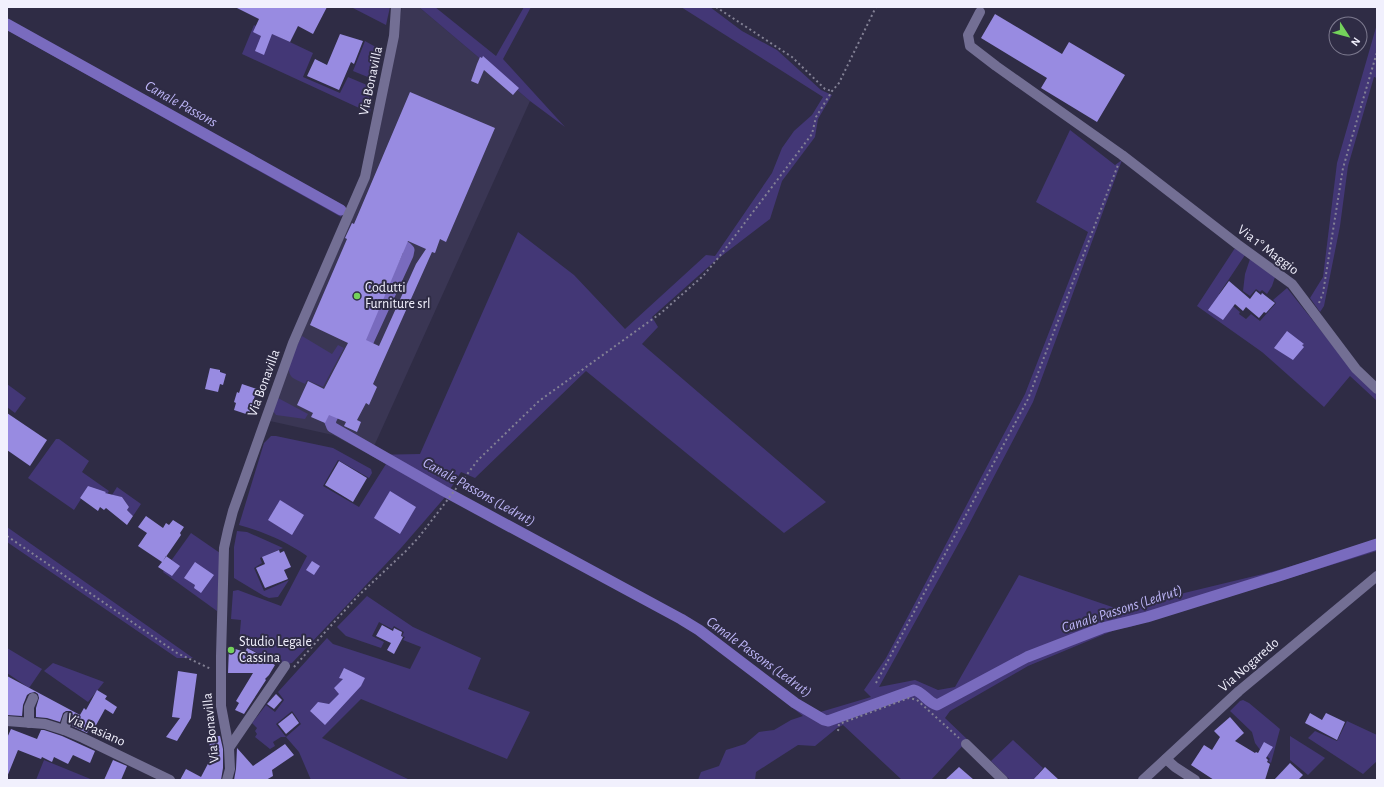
<svg xmlns="http://www.w3.org/2000/svg" width="1384" height="787" font-family="'Alegreya Sans',sans-serif">
<style>
.built{fill:#3a3654}
.green{fill:#433776;fill-rule:evenodd}
.lines{fill:none;stroke-linecap:round;stroke-linejoin:round}
.canal{stroke:#796bbe;stroke-width:11}
.building{fill:#988be1;fill-rule:evenodd}
.path{stroke:#838195;stroke-width:2;stroke-dasharray:2 3;stroke-linecap:butt}
.minor{stroke:#736f94;stroke-width:10}
.poi-dot{fill:#74d25b;stroke:#2f2c45;stroke-width:1.5}
.labels{text-anchor:middle;dominant-baseline:central;stroke-width:4;stroke-linejoin:round;paint-order:stroke}
.street-label{font-size:14px;fill:#f1f0fd;stroke:#2f2c45}
.poi-label{font-size:14px;fill:#f1f0fd;stroke:#2f2c45;text-anchor:start}
.water-label{font-size:15px;font-style:italic;fill:#bdb5f7;stroke:#2f2c45}
</style>
<rect width="100%" height="100%" fill="#2f2c45"/>
<polygon class="built" points="402,7 419,7 530,101 370,455 333,435 270,421 290,362 368,182 378,139"/>
<g class="green">
<polygon points="351,7 390,7 386,25"/>
<polygon points="419,7 435,7 496,56 524,7 531,7 503,59 565,127 530,101"/>
<path d="M681,7h29l32,24 35,19 44,40 11,5 -14,24 -3,18 -33,44 -12,38 -55,42 -63,56 6,10 -16,17 184,158 -42,31 -198,-162 -111,107 -14,-6 -12,19 233,123 117,89 18,10 54,-16 -7,-7 22,-32 139,-264 63,-162 -52,-30 34,-72 45,35 7,-5 -89,242 -67,128 -87,157 36,-7 23,10 17,-3 64,-112 99,34 149,-36 110,-32v10l-247,76 -13,2 -89,37 -78,45 -5,7 23,22 -37,40h-29l-59,-55 -6,3 -22,18 -17,-1 -42,27 -1,8h-57l3,-8 18,-6 7,-16 19,-6 14,-12 15,-2 17,-10 12,-4 -102,-79 -23,-15 -232,-126 -45,52 -109,115 -12,2 -41,-22 2,-23 -10,-1 2,-28 5,-1 43,16 26,-50c-22,-15 -43,-24 -68,-31l25,-82 7,-7h5l57,12 38,21 1,4 -3,5 -31,-18 -15,26 36,21 27,-43 -16,-9 50,-1 98,-222 56,43 51,54 81,-74 9,1 57,-83 10,-25 12,-17 18,-16 11,-18z"/>
<polygon points="7,21 344,208 341,217 7,30"/>
<polygon points="1377,24 1377,78 1374,77 1348,166 1340,226 1324,306 1320,312 1310,298 1323,277 1337,163"/>
<polygon points="254,25 313,53 303,77 340,93 348,77 374,88 370,113 242,54"/>
<polygon points="365,41 381,50 375,80 353,71"/>
<polygon points="1235,248 1245,255 1219,294 1240,312 1239,314 1246,319 1251,314 1260,321 1276,303 1273,300 1287,288 1354,372 1377,393 1377,401 1350,376 1324,407 1262,352 1197,306"/>
<polygon points="1250,259 1275,277 1272,286 1267,294 1262,290 1260,292 1256,289 1250,296 1243,291 1245,274"/>
<path d="M302,336l30,18 6,-9 6,3 -21,39 -16,-7 -2,4c-4,-2 -9,-4 -12,-6 -11,-8 4,-32 9,-42z"/>
<polygon points="7,384 26,398 15,413 7,407"/>
<polygon points="278,398 308,414 305,419 276,415 273,411"/>
<polygon points="56,439 59,439 89,461 82,472 109,491 107,494 105,493 105,492 98,490 80,498 81,499 74,510 28,478"/>
<polygon points="117,487 141,504 133,516 127,510 129,507 122,497 112,495"/>
<polygon points="7,527 193,658 177,658 7,542"/>
<polygon points="237,531 247,532 283,548 260,558 262,563 254,568 264,591 289,580 278,597 269,598 264,596 234,578 234,547"/>
<polygon points="191,533 220,553 217,611 163,572"/>
<path d="M367,596l46,31 68,31 -13,31 62,23 -23,47 -146,-60 -39,39 88,42h-99l-12,-28 -13,-15h-5l-8,5 2,4 -5,3 -15,-12 2,-3 -2,-3 2,-3 -5,-5 14,-18 9,7 9,-12 -6,-8 49,-54 6,6 77,25 11,-22 -18,-7 2,-3 -3,-1 2,-4 -10,-6 -2,3 -13,-7 -7,14 12,6 -3,6 -35,-12 -9,-9zM292,711l9,13 -15,13 -10,-13z"/>
<polygon points="7,648 42,669 29,688 7,673"/>
<polygon points="53,663 104,682 88,702 44,671"/>
<polygon points="1243,700 1249,703 1280,729 1271,763 1268,761 1270,759 1261,751 1255,743 1252,732 1230,711 1240,701"/>
<polygon points="1347,721 1377,735 1377,761 1363,774 1308,738 1315,731 1337,741"/>
<polygon points="1290,736 1325,758 1308,775 1290,760"/>
<polygon points="1013,740 1043,768 1037,775 1041,779 1040,780 1010,780 991,761"/>
<polygon points="44,760 93,780 36,780"/>
</g>
<g class="lines">
<g class="canal">
<polyline points="7,24 341,210"/>
<polyline points="362,355 408,255 409,250 406,247"/>
<path d="M339,403l-9,19 2,5 112,64 237,128 18,11 96,73 29,17 4,1 86,-31c9,2 13,12 23,15l90,-48 75,-29 45,-11 135,-42 95,-31"/>
</g>
</g>
<g class="building">
<polygon points="235,7 327,7 313,34 298,26 290,42 272,34 264,55 255,51 261,36 253,32 259,19"/>
<polygon points="995,14 1062,54 1069,42 1125,75 1097,122 1041,88 1047,78 981,38"/>
<polygon points="340,34 363,41 354,64 351,62 339,90 307,76 315,59 327,65"/>
<polygon points="483,56 519,88 513,95 484,70 478,84 471,81 477,64 480,57 482,58"/>
<path d="M410,92l85,36 -49,114 -6,-3 -5,14 -3,-1 -59,132 4,3 -8,18 -3,-2 -9,17 4,2 -4,10 -13,-6 2,-4 -17,-7 -4,8 -14,-6 2,-4 -16,-8 11,-24 16,8 24,-46 -38,-18 37,-86 -2,-1 7,-15 2,1zM408,241l18,8 -10,15 -37,82 -13,-6z"/>
<polygon points="1229,281 1250,299 1256,291 1261,295 1262,293 1275,303 1266,313 1264,312 1259,318 1246,307 1243,311 1235,304 1223,320 1208,310"/>
<polygon points="1287,331 1304,344 1302,345 1304,347 1293,360 1274,348"/>
<polygon points="210,368 220,370 220,372 226,374 223,385 220,384 218,392 205,389"/>
<polygon points="242,384 257,389 249,415 234,410 236,403 234,402 237,392 239,393"/>
<polygon points="7,413 47,440 30,466 7,450"/>
<polygon points="339,461 367,478 353,502 325,485"/>
<polygon points="88,486 106,492 105,493 122,497 129,507 127,510 133,516 127,525 106,508 104,510 100,507 98,511 80,498"/>
<polygon points="390,491 416,507 400,534 374,518"/>
<polygon points="280,500 304,515 292,535 268,520"/>
<polygon points="146,516 163,528 166,523 169,525 173,520 184,527 180,533 181,535 163,561 166,556 180,566 172,576 158,567 162,562 138,546 147,533 138,527"/>
<polygon points="279,550 280,553 284,551 291,567 284,570 288,579 265,588 256,568 265,564 262,557"/>
<polygon points="312,561 320,566 314,575 306,570"/>
<polygon points="195,562 214,575 201,593 194,588 195,585 184,578"/>
<polygon points="382,625 393,631 394,628 402,632 401,636 403,637 394,654 387,650 391,643 376,636"/>
<polygon points="229,647 245,652 247,648 260,655 260,656 275,665 269,675 265,679 266,680 244,714 235,710 239,703 236,701 253,673 228,673"/>
<polygon points="344,668 365,678 361,686 325,725 310,711 318,702 329,704 339,694 334,688 343,679 339,678"/>
<polygon points="178,671 197,674 191,718 177,741 166,737 180,718 172,717"/>
<polygon points="7,676 80,715 84,708 86,710 97,690 107,696 105,699 117,707 113,714 105,709 95,727 91,726 87,733 72,726 74,716 70,711 66,711 63,713 60,722 47,718 36,717 36,708 39,698 38,694 35,692 30,693 27,695 23,705 22,716 7,715"/>
<polygon points="276,694 282,700 274,709 267,704"/>
<polygon points="292,713 299,723 286,734 278,724"/>
<polygon points="1310,713 1322,720 1326,713 1345,722 1337,740 1305,723"/>
<polygon points="1230,717 1244,733 1235,741 1255,753 1256,752 1258,753 1264,742 1273,747 1266,758 1268,760 1267,762 1270,764 1265,780 1214,780 1191,765 1204,745 1212,750 1220,737 1214,731"/>
<polygon points="11,729 37,739 41,730 44,730 62,736 95,751 90,763 73,755 68,764 54,757 52,762 42,757 41,759 18,750 7,777 7,738"/>
<polygon points="219,736 220,736 223,749 223,768 221,780 180,780 186,769 201,777 212,756 208,737"/>
<polygon points="285,744 294,755 272,770 273,776 266,780 234,780 236,769 237,748 253,766"/>
<polygon points="113,760 127,766 121,780 104,780"/>
<polygon points="1290,763 1303,775 1298,780 1274,780"/>
<polygon points="959,767 974,780 945,780"/>
<polygon points="1045,767 1059,780 1033,780"/>
</g>
<g class="lines">
<g class="path">
<polyline points="716,7 792,57 825,89 832,91"/>
<polyline points="1319,303 1323,293 1343,168 1377,52"/>
<polyline points="7,536 177,653 211,669"/>
<polyline points="294,667 327,630 358,596 407,550 419,537 478,460 539,401 661,313 703,276 719,257 812,134 816,117 832,91 839,83 876,7"/>
<polyline points="876,683 1028,399 1118,165"/>
<polyline points="838,731 839,724 909,698 917,700 959,738"/>
</g>
<g class="minor">
<polyline points="980,12 968,35 970,46 996,66 1122,155 1237,244 1292,284 1356,369 1377,389"/>
<polyline points="7,721 45,724 64,730 83,738 170,780"/>
<polyline points="29,723 29,707 33,698"/>
<polyline points="64,730 68,717"/>
<polyline points="966,744 1003,780"/>
<polyline points="229,748 285,666"/>
<polyline points="1166,759 1175,767 1195,780"/>
<polyline points="227,780 230,769 229,748 221,706 221,656 224,548 228,530 233,511 293,343 365,177 394,36 396,7"/>
<polyline points="1143,780 1239,691 1377,576"/>
</g>
</g>
<g class="poi-dot">
<circle cx="357" cy="296" r="4"/>
<circle cx="231" cy="650" r="4"/>
</g>
<g class="labels">
<g class="street-label">
<text transform="translate(371 81) rotate(-78)">Via Bonavilla</text>
<text transform="translate(1268 250) rotate(37)">Via 1° Maggio</text>
<text transform="translate(264 383) rotate(-70)">Via Bonavilla</text>
<text transform="translate(1249 665) rotate(-41)">Via Nogaredo</text>
<text transform="translate(211 728) rotate(-96)">Via Bonavilla</text>
<text transform="translate(96 730) rotate(24)">Via Pasiano</text>
</g>
<g class="poi-label">
<text x="365" y="288">Codutti<tspan x="365" dy="16">Furniture srl</tspan></text>
<text x="239" y="642">Studio Legale<tspan x="239" dy="16">Cassina</tspan></text>
</g>
<g class="water-label">
<text transform="translate(181 104) rotate(29)">Canale Passons</text>
<text transform="translate(479 492) rotate(29)">Canale Passons (Ledrut)</text>
<text transform="translate(1122 609) rotate(-18)">Canale Passons (Ledrut)</text>
<text transform="translate(759 657) rotate(36)">Canale Passons (Ledrut)</text>
</g>
</g>
<rect width="1384" height="787" fill="none" stroke="#f1f0fd" stroke-width="16"/>
<g transform="translate(1348 36) rotate(126)"><circle r="19" fill="#2f2c45" stroke="#7d7a8f"/>
<path d="M0-3L7 15L0 10L-7 15Z" fill="#74d25b"/>
<text y="-6" font-size="11" font-weight="bold" text-anchor="middle" fill="#f1f0fd">N</text>
</g>
</svg>
